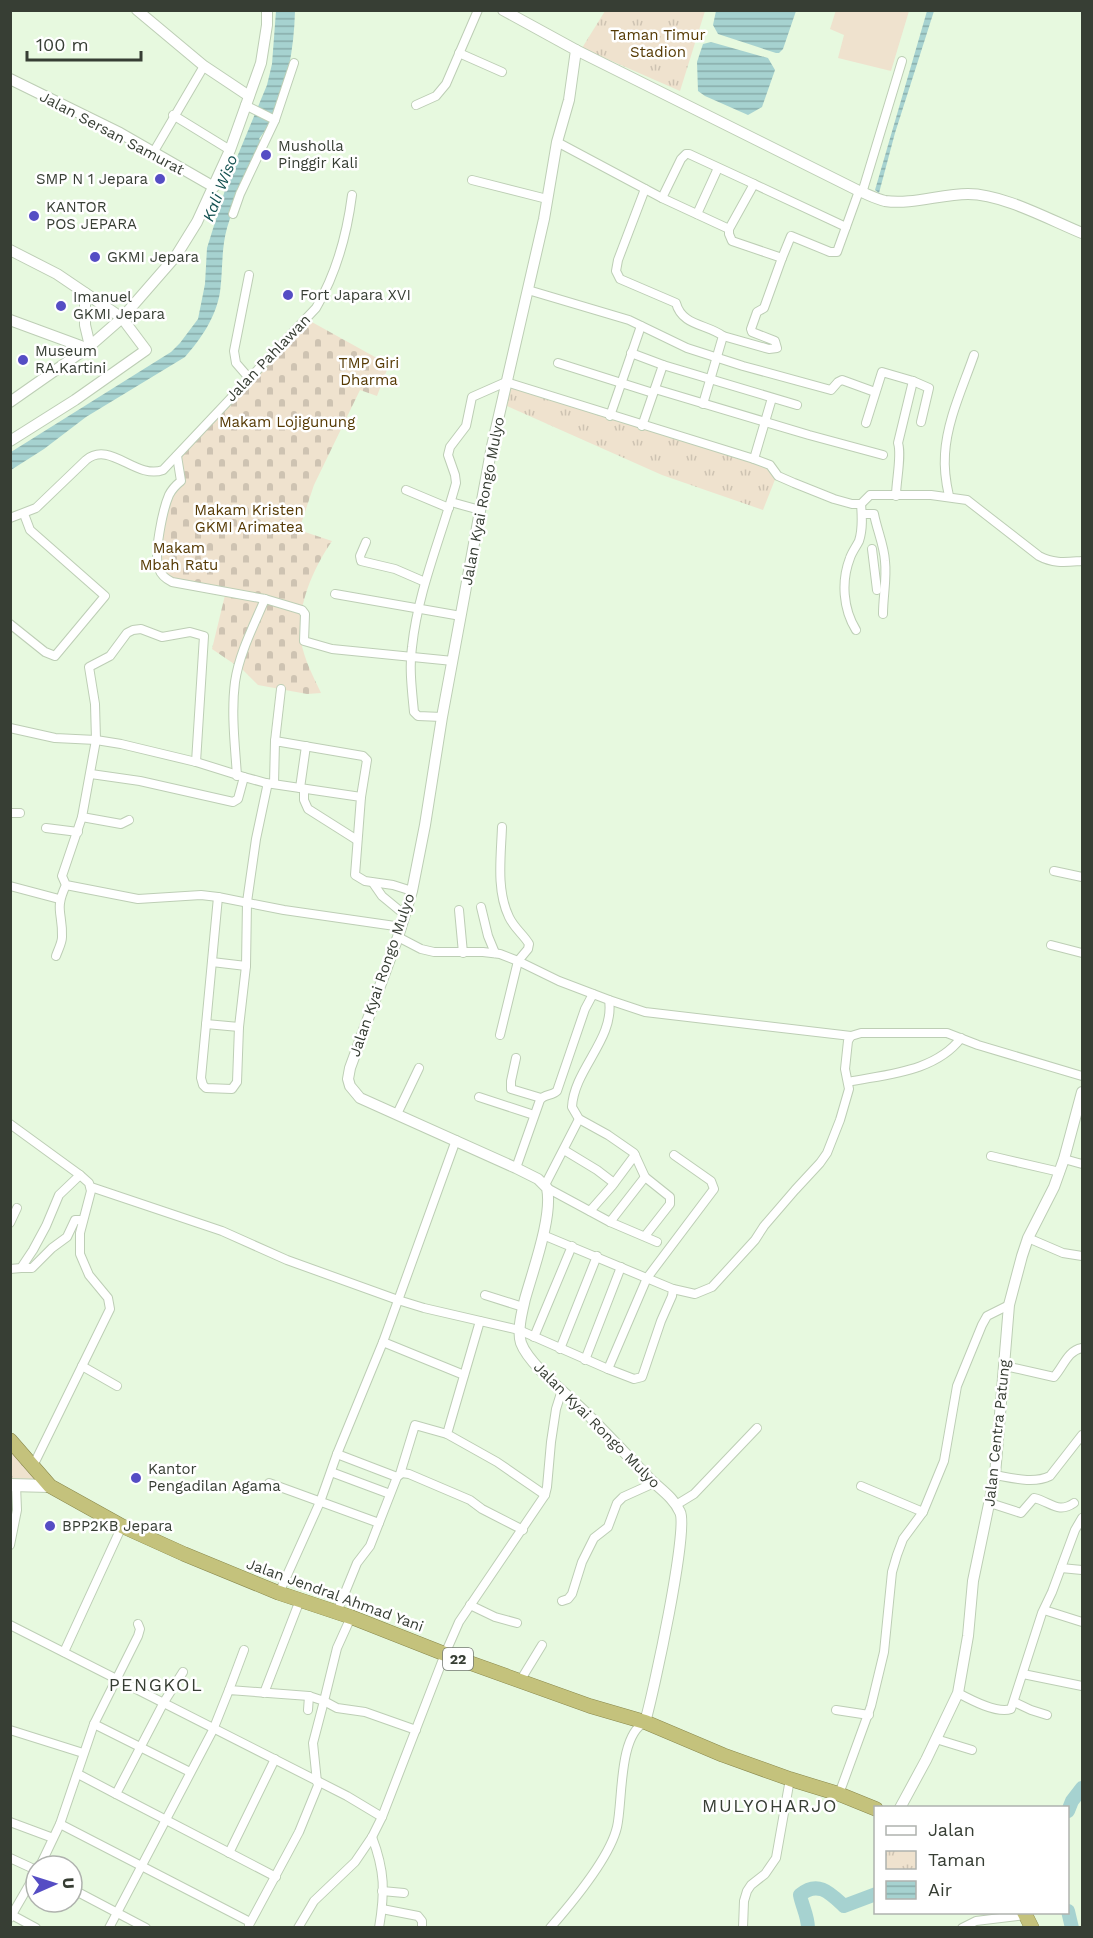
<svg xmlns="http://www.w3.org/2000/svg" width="1093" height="1938" font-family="'Work Sans',sans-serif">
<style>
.cemetery{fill:url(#cemetery-stones)}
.park{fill:url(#park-tufts)}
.garden{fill:#efe2ce}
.water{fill:url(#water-rules)}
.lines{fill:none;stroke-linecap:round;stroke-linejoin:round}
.river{stroke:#a6d2d0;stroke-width:14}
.minor-casing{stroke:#bdceb5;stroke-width:10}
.tertiary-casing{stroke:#bdceb5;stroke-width:12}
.secondary-casing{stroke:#bdceb5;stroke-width:14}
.trunk-casing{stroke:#8a894e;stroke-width:15}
.minor{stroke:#fff;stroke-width:8}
.tertiary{stroke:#fff;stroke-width:10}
.secondary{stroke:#fff;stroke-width:12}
.trunk{stroke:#c4c27c;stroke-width:14}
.poi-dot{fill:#554dc4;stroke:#fff;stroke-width:2}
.labels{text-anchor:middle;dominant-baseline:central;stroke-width:5;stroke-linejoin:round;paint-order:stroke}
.shield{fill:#fff;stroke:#737871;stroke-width:1.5}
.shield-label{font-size:14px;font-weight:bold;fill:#373e34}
.park-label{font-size:15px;fill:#553903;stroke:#fff}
.street-label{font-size:15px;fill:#373e34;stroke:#fff}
.poi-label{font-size:15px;fill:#373e34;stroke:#fff;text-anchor:start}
.water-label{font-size:16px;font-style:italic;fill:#145151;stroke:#fff}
.quarter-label{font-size:18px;letter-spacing:1.5px;fill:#373e34;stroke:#fff}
</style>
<defs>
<pattern id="cemetery-stones" width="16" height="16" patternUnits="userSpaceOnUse" patternTransform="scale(1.5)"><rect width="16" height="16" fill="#efe2ce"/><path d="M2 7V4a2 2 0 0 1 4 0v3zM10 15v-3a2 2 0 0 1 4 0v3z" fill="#cec3b2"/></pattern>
<pattern id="park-tufts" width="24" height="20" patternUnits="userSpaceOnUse" patternTransform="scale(1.5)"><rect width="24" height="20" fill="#efe2ce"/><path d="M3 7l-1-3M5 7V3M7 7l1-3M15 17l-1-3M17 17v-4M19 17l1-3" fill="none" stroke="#cec3b2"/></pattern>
<pattern id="water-rules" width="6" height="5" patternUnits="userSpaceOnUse" patternTransform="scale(1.5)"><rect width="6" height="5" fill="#a6d2d0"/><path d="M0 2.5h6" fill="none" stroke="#88acaa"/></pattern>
</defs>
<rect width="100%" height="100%" fill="#e7f9df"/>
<path class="cemetery" d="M310,321l65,36 15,5 -13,34 -17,-6 -46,95 -15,45 33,11c-19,28 -36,66 -31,100 3,18 12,35 20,52l-14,1 -49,-9 -15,-15 -31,-21 14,-58 -54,-10 -14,-15v-9l11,-59 13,-18 -4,-23z"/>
<g class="park">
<polygon points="605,11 705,11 680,91 582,48"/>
<polygon points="510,386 768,467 776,477 763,510 662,475 507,406"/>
<polygon points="11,1451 35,1480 11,1480"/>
</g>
<polygon class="garden" points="836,10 909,11 891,71 838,58 844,35 830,29"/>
<g class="water">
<path d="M276,11h19c-1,39 -8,77 -25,112 -3,6 -7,10 -11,16l3,3c-12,28 -26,56 -35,86 -6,21 -4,43 -7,64 -4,25 -19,47 -35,65l-99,60 -42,32 -33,21v-18l160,-100 9,-9 18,-24 7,-35 2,-36 23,-74 37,-89 5,-21z"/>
<polygon points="716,11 716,10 796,11 783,49 779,53 776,53 718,34 713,25"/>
<polygon points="927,11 934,11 895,133 879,193 875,190"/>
<polygon points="711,42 768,58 775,70 762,107 748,115 705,96 698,91 697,62 703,44"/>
</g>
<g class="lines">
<g class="river">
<polyline points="1068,1811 1072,1801 1082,1788"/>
<polyline points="1068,1911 1072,1928"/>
<path d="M808,1928c0,-12 -6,-22 -8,-33 18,-15 30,-2 44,11l32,-12"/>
</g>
<defs>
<g id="minor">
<polyline points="459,53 502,72"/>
<polyline points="245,105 275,120 294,63"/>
<polyline points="416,105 436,96 446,84 478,10"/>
<polyline points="173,115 230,150"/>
<polyline points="557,142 662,198 729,229 729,234 732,241 782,258 764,308 757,312 751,329 752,332 775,341 777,348 769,349 723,336"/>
<polyline points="153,153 204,66"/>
<polyline points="472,180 547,199"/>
<path d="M645,189l-27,71 -2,11 4,8 56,24c6,23 31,21 47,33l-20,68"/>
<polyline points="862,193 902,61"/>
<polyline points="662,198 681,159 686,154 689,154 754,184"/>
<polyline points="233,214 240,194 275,120"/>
<polyline points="697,214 718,168"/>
<polyline points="729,229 754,184 846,227"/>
<polyline points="782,258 791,236 830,252 837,252 859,191"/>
<polyline points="528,290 629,320 687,348 743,366 831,390 838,382 842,380 875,392"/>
<polyline points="631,353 663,365 642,426"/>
<polyline points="558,363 653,393"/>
<polyline points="663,365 797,405"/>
<polyline points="249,378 236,363 234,351 249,275"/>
<polyline points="913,381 929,388 921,422"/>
<polyline points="655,389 809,435 883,455"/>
<polyline points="610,416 641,326"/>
<path d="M866,423l16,-51 31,9 -15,62c4,12 -2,38 -2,53"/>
<path d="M177,456l4,25c-5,4 -9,8 -12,14 -6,14 -16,60 -10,74 2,6 7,10 13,13l93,17 37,11 3,4 -1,27 28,8 121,12"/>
<polyline points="754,459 772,398"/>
<polyline points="406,490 449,508"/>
<path d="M949,496c-3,-13 -5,-28 -4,-42 2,-34 18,-67 29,-99"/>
<polyline points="451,502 480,510"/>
<path d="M862,514h12c3,16 10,31 11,47 2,18 -2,35 -2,53"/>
<path d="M10,518l26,-10 50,-48c24,-20 50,20 77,10l153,-162c20,-34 31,-74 36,-113"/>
<polyline points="366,542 360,556 361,561 395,569 425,582"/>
<polyline points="872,549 877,590"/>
<polyline points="335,594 461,616"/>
<polyline points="10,624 45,652 55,656 105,596 30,530 24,514"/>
<path d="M856,630c-13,-21 -15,-49 -6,-72 2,-6 6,-11 9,-17 4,-12 3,-25 2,-37"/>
<path d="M442,717l-24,-1 -4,-4c-2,-21 -5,-44 -2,-65 6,-57 29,-109 44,-164l-1,-8 -7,-20 2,-8 16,-21 6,-29 34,-15 248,77 16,6 8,11 16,7 40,16 18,5h9l9,-9h61l36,5 72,56c15,8 27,6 43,5"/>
<polyline points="10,728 55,738 96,740 121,744 196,762 244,777 238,799 233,802 140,781 91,774"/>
<polyline points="275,741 281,689"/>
<polyline points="196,762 204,636 190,632 162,637 141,629 133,630 127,633 110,656 89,667 95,704 96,740 82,817 62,876 66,885 138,899 201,895 218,897 284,910 402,927"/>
<path d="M237,776c-2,-31 -6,-63 -2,-94 4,-28 19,-57 30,-83"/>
<polyline points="266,783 361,797 355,875 365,881 393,885 412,891"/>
<polyline points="274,784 275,741 363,756 367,760 361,797"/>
<polyline points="300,788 306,746"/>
<polyline points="304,789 304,800 308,809 357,840"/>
<polyline points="10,813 20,813"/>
<polyline points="82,817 121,824 129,820"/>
<polyline points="46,828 78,832"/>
<polyline points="1054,871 1082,877"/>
<polyline points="373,883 382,896 405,915"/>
<polyline points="10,886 59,899"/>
<polyline points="218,897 201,1078 203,1085 206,1088 232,1089 237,1082 239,1027 246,966 247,902 256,839 267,787 266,783 244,777"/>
<polyline points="481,907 488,936 495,953"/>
<polyline points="459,910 463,953"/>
<path d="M398,937l23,12 13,3h49l17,2 18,7 41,20 50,19c6,39 -35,69 -37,107l7,12 29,16 26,18 11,24 25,20v7l-25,32"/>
<polyline points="1051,945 1082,953"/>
<path d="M56,956c2,-6 6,-13 6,-19 1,-24 -8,-27 4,-52"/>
<polyline points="212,962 246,966"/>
<polyline points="609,1000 645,1012 851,1036"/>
<polyline points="206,1024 239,1027"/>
<path d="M500,1035l18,-74 10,-12 1,-5c-5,-9 -15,-16 -20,-27 -13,-27 -8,-61 -7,-90"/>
<polyline points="516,1058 511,1081 511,1089 541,1098"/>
<path d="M848,1082c39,-8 87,-10 113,-44"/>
<polyline points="479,1097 534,1115"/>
<polyline points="397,1114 419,1068"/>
<polyline points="10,1124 80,1175 89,1183 91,1191 80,1233 80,1254 89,1275 108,1298 110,1309 33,1466"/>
<polyline points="564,1150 597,1170 614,1183"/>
<polyline points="991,1156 1060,1172"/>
<polyline points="1064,1159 1082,1164"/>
<path d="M516,1168l24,-68c4,-6 12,-4 17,-9l28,-82 8,-15"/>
<polyline points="545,1185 579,1119"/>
<polyline points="91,1187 222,1231 287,1260 398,1300 424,1308 519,1330 608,1369 634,1379 642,1377 661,1321 672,1296 673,1289 543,1235"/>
<polyline points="547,1188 610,1222 657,1242"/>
<polyline points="590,1211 612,1186 635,1155"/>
<polyline points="610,1222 645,1177"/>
<polyline points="10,1223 17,1208"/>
<polyline points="1028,1238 1063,1253 1082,1256"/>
<polyline points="21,1268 32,1268 52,1248 67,1237 75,1220 83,1220"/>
<polyline points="10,1269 21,1268 33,1250 46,1226 59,1195 80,1175"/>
<polyline points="673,1289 695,1294 712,1287 755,1240 764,1226 795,1190 820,1163 827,1153 840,1120 849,1089 845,1069 848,1041 851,1036 861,1033 947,1033 978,1045 1082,1076"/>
<polyline points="485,1295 523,1307"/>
<polyline points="480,1321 447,1434 497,1462 545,1495"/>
<polyline points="534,1337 572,1246"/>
<polyline points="383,1342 464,1375"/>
<polyline points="560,1349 597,1256"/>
<polyline points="585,1360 621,1267"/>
<polyline points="82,1366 117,1386"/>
<path d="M1005,1366l49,11c10,-11 13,-26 28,-29"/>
<polyline points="608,1369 647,1278 714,1189 711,1181 674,1155"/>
<polyline points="337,1454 397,1477"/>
<polyline points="331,1472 390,1494"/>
<polyline points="400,1474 415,1425 447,1434"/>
<path d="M995,1475c17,3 39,9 55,1l32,-41"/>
<polyline points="269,1483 379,1523"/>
<polyline points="861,1486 923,1512"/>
<path d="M990,1503l31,10 13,-15c17,4 24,16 40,5"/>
<polyline points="676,1505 694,1494 757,1428"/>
<polyline points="10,1545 17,1510 16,1485"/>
<polyline points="1061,1568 1082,1570"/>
<polyline points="279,1593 320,1502 337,1454 383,1342 456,1140"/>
<polyline points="562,1601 568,1599 572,1594 582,1562 594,1538 608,1527 617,1503 623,1497 654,1483"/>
<polyline points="470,1605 495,1617 517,1623"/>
<polyline points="1044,1610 1082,1622"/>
<polyline points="337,1612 357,1563 370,1546 397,1477 402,1473 409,1474 470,1500 482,1509 523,1530"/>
<polyline points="351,1617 337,1648 324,1701 337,1708 365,1712 416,1730"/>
<polyline points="10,1625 347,1796 382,1817"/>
<polyline points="64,1652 122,1526"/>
<polyline points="183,1672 164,1702 116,1794 276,1877"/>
<polyline points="1023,1674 1082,1686"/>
<polyline points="520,1681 542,1645"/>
<polyline points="229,1690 244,1650"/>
<polyline points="264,1693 300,1600"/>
<path d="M958,1693c13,7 39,21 53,16l31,-96 10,-21 23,-62 7,-12"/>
<polyline points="1014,1702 1031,1710 1047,1715"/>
<polyline points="308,1710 309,1696"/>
<polyline points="836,1710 869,1715"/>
<polyline points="94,1724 190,1772"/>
<polyline points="10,1730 83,1753"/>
<polyline points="936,1739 972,1750"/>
<polyline points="78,1774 116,1794"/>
<polyline points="839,1794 871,1706 884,1652 892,1572 897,1555 903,1539 923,1512 944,1461 957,1386 982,1325 987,1316 1009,1305"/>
<polyline points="10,1822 53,1838"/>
<polyline points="60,1824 250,1922"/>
<path d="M372,1837c13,34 13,55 7,91"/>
<polyline points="229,1853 275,1759"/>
<polyline points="10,1858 36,1870"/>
<polyline points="40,1866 60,1824 94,1724 138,1636 140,1629 138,1624"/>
<polyline points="72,1889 146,1928"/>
<polyline points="382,1891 404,1893"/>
<polyline points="382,1909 418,1916 422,1921 422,1928"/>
<polyline points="12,1915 36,1928"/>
<polyline points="10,1918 36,1873"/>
<polyline points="249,1925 299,1832 319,1783"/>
<polyline points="109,1928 213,1730 229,1690 309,1696 324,1701 313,1743 317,1782"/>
<polyline points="298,1928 314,1901 355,1862 372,1837 382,1817 445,1654 459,1622 545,1495 547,1487 551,1442 556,1409 562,1390"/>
<path d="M550,1928c21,-24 60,-71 67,-101 6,-26 1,-91 28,-105"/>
<polyline points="743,1928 744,1901 747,1891 751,1885 765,1874 776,1858 790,1779"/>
<polyline points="962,1928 976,1921 1025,1915"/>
</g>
<g id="tertiary">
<polyline points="137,10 204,66 249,96"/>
<path d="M503,10l73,40 -7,50 -12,42 -13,77 -52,227 -50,271 -17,108 -13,66 -14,46 -48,131 -2,11 2,7 10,12 156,70 22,11 9,9c6,28 -14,82 -22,111 -3,13 -8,31 -4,44 8,22 48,53 65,70 22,21 42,44 64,66 10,10 24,19 30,33 9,17 -27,183 -35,210"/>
<path d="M576,50l283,141c8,3 17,8 26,10 27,4 56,-7 83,-7 35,0 82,26 114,39"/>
<polyline points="10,79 120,133 214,187"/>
<polyline points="10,250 57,274 122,318 146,350 75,400 10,441"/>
<polyline points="85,293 85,325 90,346"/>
<polyline points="10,320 86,348"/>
<polyline points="10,402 90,346 122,318 176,256 197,222 230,150 261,63 267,25 267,10"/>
<polyline points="900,1808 926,1760 958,1693 968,1636 973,1581 995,1475 1009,1305 1022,1256 1028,1238 1054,1187 1064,1159 1082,1092"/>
</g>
<polyline id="secondary" points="10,1485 50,1486"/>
<g id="trunk">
<polyline points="10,1440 50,1486 122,1526 184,1554 279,1593 351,1617 445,1654 590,1706 645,1722 723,1755 790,1779 839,1794 876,1809"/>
<polyline points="1024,1912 1032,1928"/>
</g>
</defs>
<use href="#minor" class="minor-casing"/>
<use href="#tertiary" class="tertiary-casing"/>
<use href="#secondary" class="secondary-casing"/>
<use href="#trunk" class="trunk-casing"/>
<use href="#minor" class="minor"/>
<use href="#tertiary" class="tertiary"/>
<use href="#secondary" class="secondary"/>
<use href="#trunk" class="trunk"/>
</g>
<g class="poi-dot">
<circle cx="266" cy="155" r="6"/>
<circle cx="160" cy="179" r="6"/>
<circle cx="34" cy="216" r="6"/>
<circle cx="95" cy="257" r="6"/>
<circle cx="288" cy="295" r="6"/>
<circle cx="61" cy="306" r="6"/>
<circle cx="23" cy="360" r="6"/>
<circle cx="136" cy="1478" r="6"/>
<circle cx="50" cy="1526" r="6"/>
</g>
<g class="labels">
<rect class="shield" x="443" y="1648" width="30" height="22" rx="4.5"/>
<g class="shield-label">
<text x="458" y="1659">22</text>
</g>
<g class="park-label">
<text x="658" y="35">Taman Timur<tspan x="658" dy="17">Stadion</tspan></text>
<text x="369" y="363">TMP Giri<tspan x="369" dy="17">Dharma</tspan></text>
<text x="287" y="422">Makam Lojigunung</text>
<text x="249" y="510">Makam Kristen<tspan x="249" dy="17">GKMI Arimatea</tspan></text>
<text x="179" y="548">Makam<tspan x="179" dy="17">Mbah Ratu</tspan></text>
</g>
<g class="street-label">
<text transform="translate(112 133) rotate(28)">Jalan Sersan Samurat</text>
<text transform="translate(268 358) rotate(-46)">Jalan Pahlawan</text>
<text transform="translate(483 501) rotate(-79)">Jalan Kyai Rongo Mulyo</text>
<text transform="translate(382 975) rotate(-71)">Jalan Kyai Rongo Mulyo</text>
<text transform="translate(597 1425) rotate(45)">Jalan Kyai Rongo Mulyo</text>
<text transform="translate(997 1433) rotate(-84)">Jalan Centra Patung</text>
<text transform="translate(335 1595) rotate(20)">Jalan Jendral Ahmad Yani</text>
</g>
<g class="poi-label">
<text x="278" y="146">Musholla<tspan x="278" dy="17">Pinggir Kali</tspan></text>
<text x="148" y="179" text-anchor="end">SMP N 1 Jepara</text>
<text x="46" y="207">KANTOR<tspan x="46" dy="17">POS JEPARA</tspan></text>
<text x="107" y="257">GKMI Jepara</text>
<text x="300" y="295">Fort Japara XVI</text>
<text x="73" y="297">Imanuel<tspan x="73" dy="17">GKMI Jepara</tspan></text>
<text x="35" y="351">Museum<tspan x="35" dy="17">RA.Kartini</tspan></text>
<text x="148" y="1469">Kantor<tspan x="148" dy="17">Pengadilan Agama</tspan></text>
<text x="62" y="1526">BPP2KB Jepara</text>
</g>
<g class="water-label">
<text transform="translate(220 188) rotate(-69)">Kali Wiso</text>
</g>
<g class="quarter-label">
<text x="156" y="1684">PENGKOL</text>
<text x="770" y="1805">MULYOHARJO</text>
</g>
</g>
<rect width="1093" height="1938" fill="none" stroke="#373e34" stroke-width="24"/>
<rect x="874" y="1806" width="195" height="108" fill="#ffffff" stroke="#afb2ae" stroke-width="1.5"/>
<rect x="886" y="1826" width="30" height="9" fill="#ffffff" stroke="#afb2ae" stroke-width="1.5"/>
<text x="928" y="1836" font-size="18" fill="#373e34">Jalan</text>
<rect x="886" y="1851" width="30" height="18" fill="url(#park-tufts)" stroke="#afb2ae" stroke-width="1.5"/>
<text x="928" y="1866" font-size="18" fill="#373e34">Taman</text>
<rect x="886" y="1881" width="30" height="18" fill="url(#water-rules)" stroke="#afb2ae" stroke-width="1.5"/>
<text x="928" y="1896" font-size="18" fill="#373e34">Air</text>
<g transform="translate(54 1884) rotate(87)"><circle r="28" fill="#ffffff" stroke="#afb2ae" stroke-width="1.5"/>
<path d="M0-4.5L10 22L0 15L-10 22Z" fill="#554dc4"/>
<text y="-9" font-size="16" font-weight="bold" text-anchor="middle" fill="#373e34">U</text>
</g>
<path d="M27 51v9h114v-9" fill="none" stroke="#373e34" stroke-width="3"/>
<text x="36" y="51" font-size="18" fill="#373e34" stroke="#ffffff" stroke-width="4.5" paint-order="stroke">100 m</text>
</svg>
